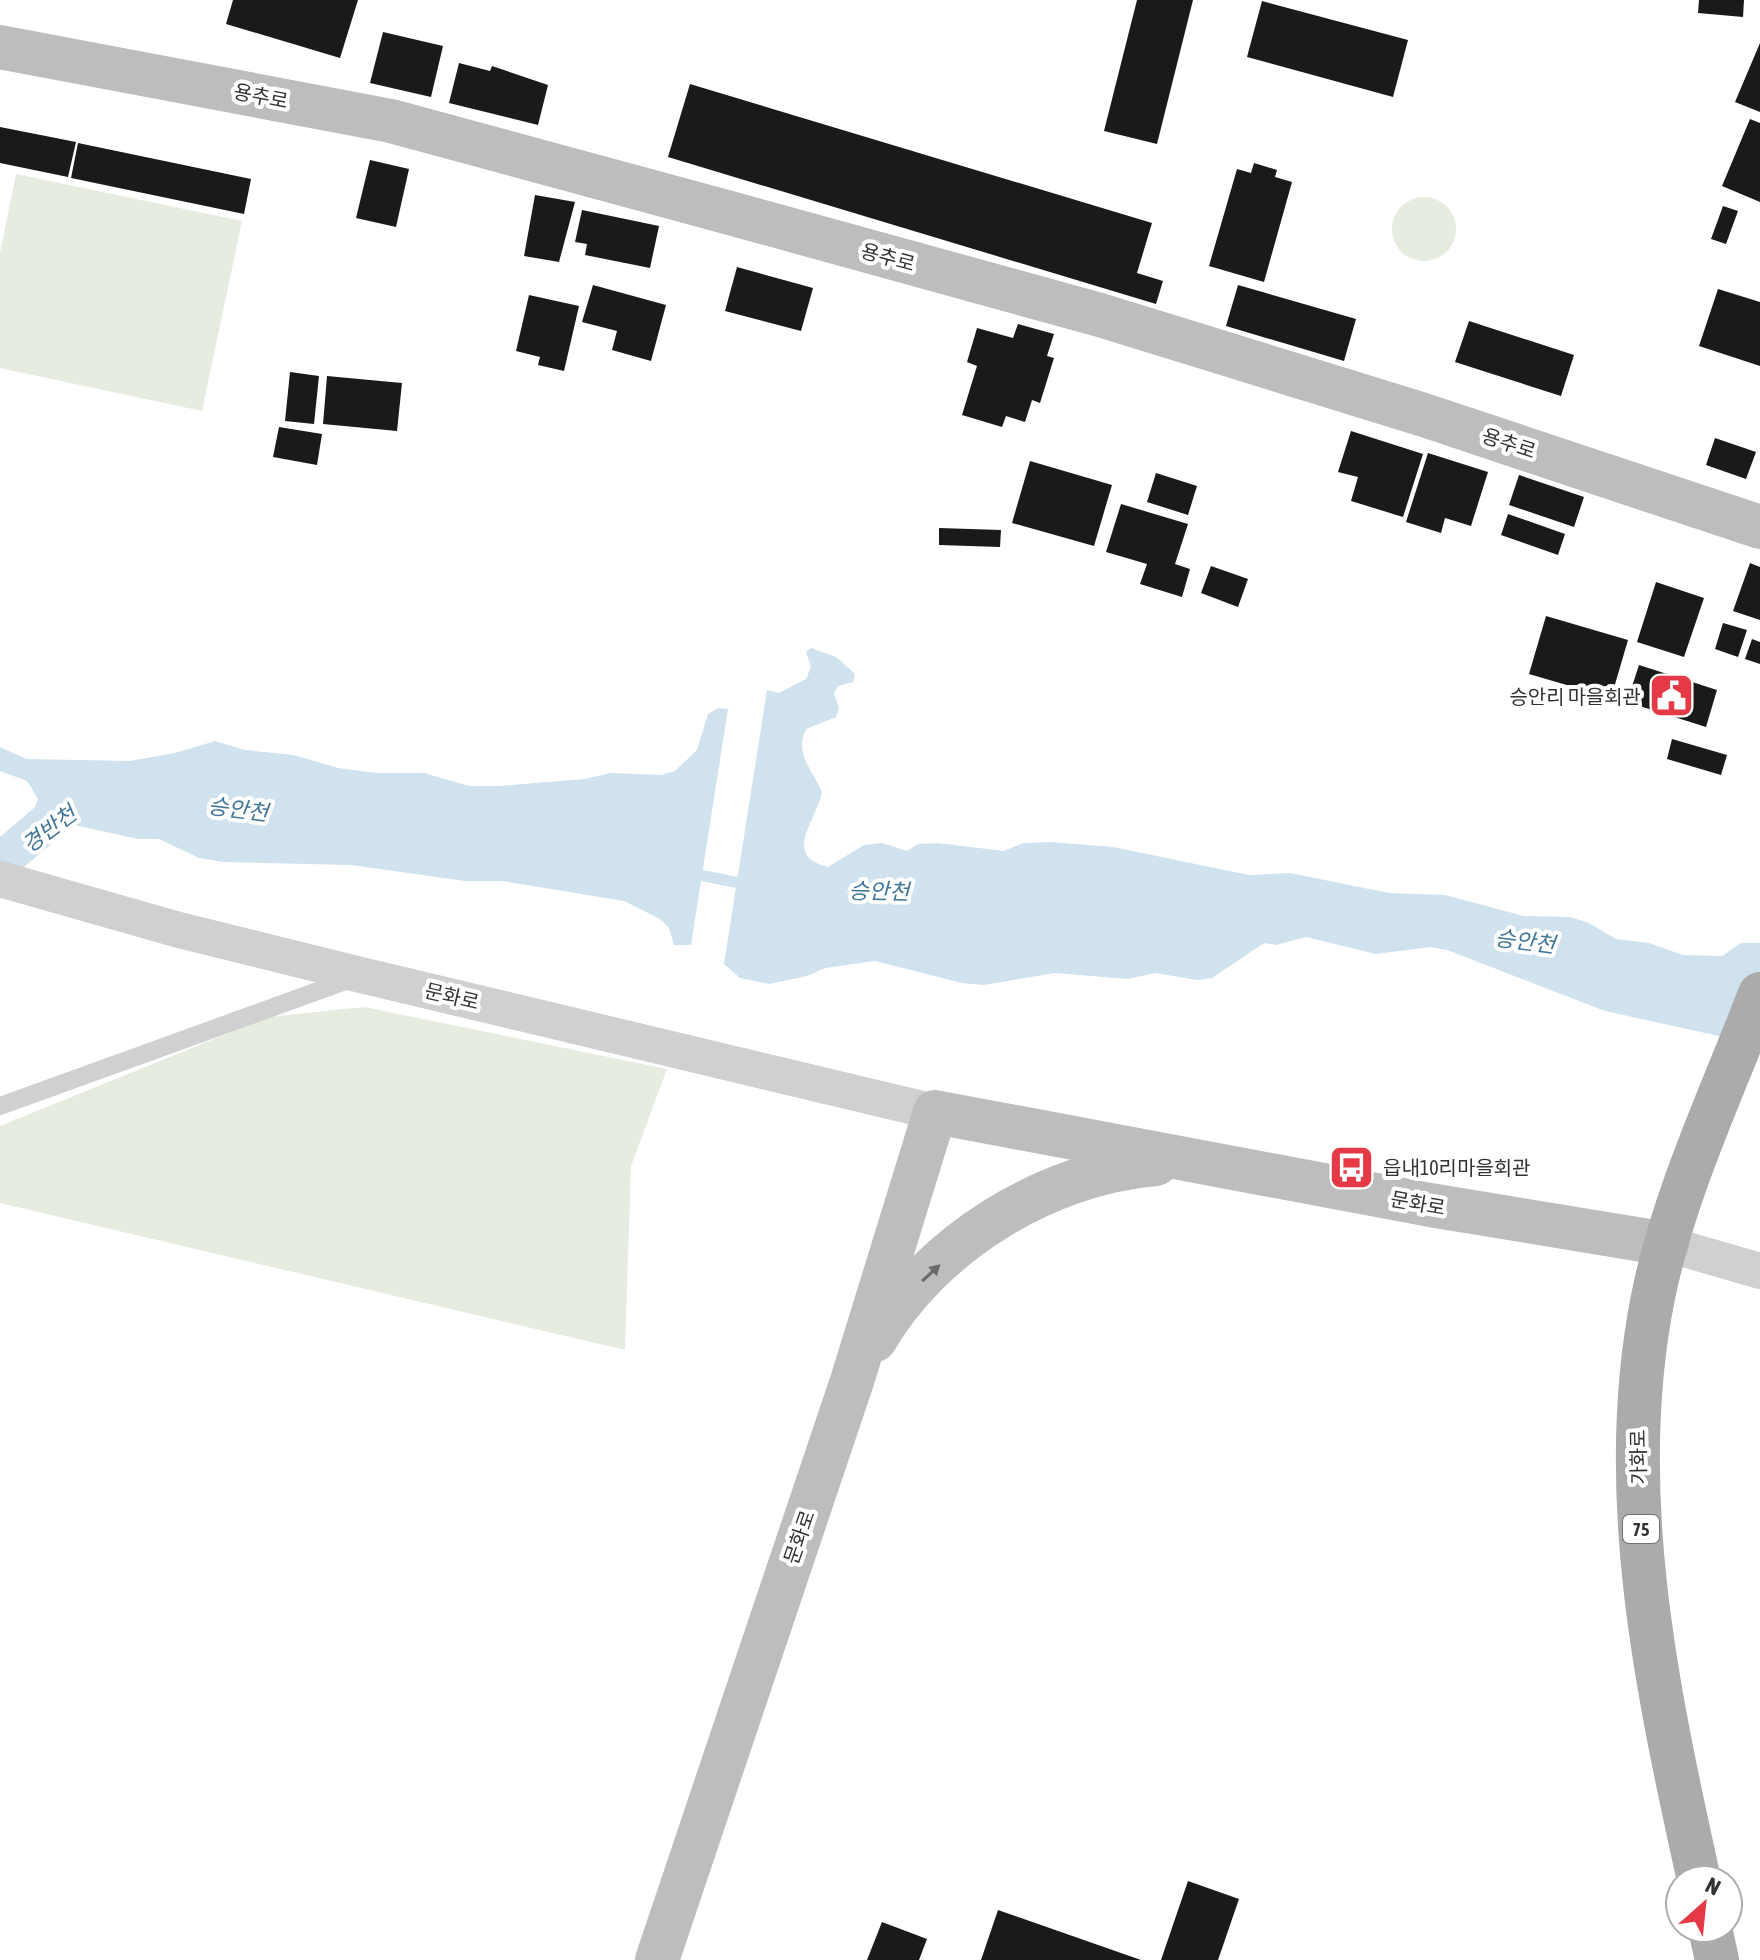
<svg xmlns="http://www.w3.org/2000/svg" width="1760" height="1960" font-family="'Asap Condensed','Noto Sans KR',sans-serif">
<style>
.green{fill:#e6ecdf}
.water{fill:#cfe2ee}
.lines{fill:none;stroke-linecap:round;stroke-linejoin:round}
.stream{stroke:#cfe2ee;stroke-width:11}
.building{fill:#1a1a1a}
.lane{stroke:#d0d0d0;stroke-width:18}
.street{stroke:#d0d0d0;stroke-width:36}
.secondary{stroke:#bdbdbd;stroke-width:44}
.primary{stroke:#ababab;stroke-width:44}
.oneway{fill:#6a6a6a}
.labels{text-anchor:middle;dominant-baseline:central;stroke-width:8;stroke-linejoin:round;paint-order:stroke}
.shield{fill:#fff;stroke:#707070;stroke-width:2}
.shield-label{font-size:18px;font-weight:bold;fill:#333}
.street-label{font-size:20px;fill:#333;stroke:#fff}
.poi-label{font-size:20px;fill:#333;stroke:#fff;text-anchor:end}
.water-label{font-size:22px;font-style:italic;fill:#3f7597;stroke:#fff}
</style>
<rect width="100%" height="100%" fill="#fff"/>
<g class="green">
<polygon points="16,174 242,221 202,411 0,368 0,253"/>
<circle cx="1424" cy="229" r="32"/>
<polygon points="364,1007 667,1069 631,1166 625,1350 0,1203 0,1126 268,1017"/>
</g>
<g class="water">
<path d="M811,648l25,9 19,17 -2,8 -15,4 -4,7 5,15 -3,9 -30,12c-12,25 6,40 16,63 -5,28 -41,64 6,75l36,-22 18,-2 25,8 11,-7 20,-1 66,8 19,-8 27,-1 63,5 136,28 41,-2 99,20 56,2 79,21 46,1 19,6 27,16 33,4 34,12 39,1 19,-13h19v102l-155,-34 -158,-61 -17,-3 -54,7 -70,-17 -30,8 -12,-2 -52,35 -15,2 -42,-7 -27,6 -73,-6 -71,12 -22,-2 -87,-22 -50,7 -18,8 -38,8 -29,-6 -16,-14 43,-274 12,3 27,-14 5,-12 -5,-15z"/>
<polygon points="718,708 728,709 691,945 674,945 669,928 660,919 624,901 502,881 465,881 351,865 223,862 199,858 159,839 138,839 74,825 0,887 0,837 35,807 38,799 27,781 0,771 0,747 26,759 130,761 175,753 215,741 245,750 294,755 338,768 377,773 424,773 469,786 499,786 585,779 610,773 661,775 675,771 697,750 708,714"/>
</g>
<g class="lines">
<polyline class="stream" points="689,873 750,885"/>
</g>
<g class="building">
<polygon points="233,0 358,0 340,58 226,24"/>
<polygon points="1137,0 1193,0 1157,144 1104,131"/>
<polygon points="1699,0 1744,0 1743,17 1698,13"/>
<polygon points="1262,1 1408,40 1393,97 1247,57"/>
<polygon points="383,32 443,46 431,97 370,83"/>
<polygon points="1760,43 1760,112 1735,102"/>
<polygon points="459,63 490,71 492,66 548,85 538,125 449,103"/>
<polygon points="690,84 1152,223 1137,273 1163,281 1156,304 668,157"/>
<polygon points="1750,119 1760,123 1760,202 1722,186"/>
<polygon points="0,127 76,142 68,177 0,163"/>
<polygon points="78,143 251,179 244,214 71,178"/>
<polygon points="370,160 409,169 396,227 356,218"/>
<polygon points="1254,163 1277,170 1275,177 1292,182 1264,282 1209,266 1237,169 1251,173"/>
<polygon points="535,195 575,202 559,262 524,256"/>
<polygon points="1723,206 1738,211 1726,244 1711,239"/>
<polygon points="582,210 659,226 650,268 585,255 587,244 575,242"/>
<polygon points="737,267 813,288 801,331 725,311"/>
<polygon points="593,285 666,305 651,361 612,350 617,331 582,322"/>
<polygon points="1238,285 1356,319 1344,361 1226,326"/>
<polygon points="1718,289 1760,302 1760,366 1699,346"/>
<polygon points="529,295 579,306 564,371 538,365 540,357 516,351"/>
<polygon points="1469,321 1574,355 1561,396 1455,362"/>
<polygon points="1018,324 1054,334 1047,356 1054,358 1040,403 1032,400 1025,422 1006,416 1002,427 962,415 977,366 967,362 977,328 1013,338"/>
<polygon points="290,372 319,376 314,424 285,421"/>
<polygon points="327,376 402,383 397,431 323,424"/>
<polygon points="279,427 322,434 317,465 273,457"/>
<polygon points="1351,431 1423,454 1403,517 1351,501 1358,477 1338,472"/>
<polygon points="1715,438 1756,452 1746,479 1706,465"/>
<polygon points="1428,453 1488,472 1471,526 1445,518 1441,533 1406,522"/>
<polygon points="1030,461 1112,485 1094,546 1012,523"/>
<polygon points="1156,473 1197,486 1188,515 1147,502"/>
<polygon points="1519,475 1584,497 1574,527 1509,505"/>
<polygon points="1121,504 1188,524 1175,564 1190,569 1182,597 1140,584 1147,564 1106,552"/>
<polygon points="1508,514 1565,534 1558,555 1501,535"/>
<polygon points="939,528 1001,530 1000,547 939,545"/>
<polygon points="1750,563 1760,567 1760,620 1733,611"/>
<polygon points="1211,566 1248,579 1238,607 1201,593"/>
<polygon points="1656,582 1704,598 1684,657 1637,642"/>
<polygon points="1546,616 1628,640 1611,698 1529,674"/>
<polygon points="1723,623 1747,630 1738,657 1715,649"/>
<polygon points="1752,639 1760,642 1760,664 1745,659"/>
<polygon points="1639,665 1717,690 1706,727 1627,702"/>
<polygon points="1672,739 1727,755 1721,775 1667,759"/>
<polygon points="1188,1881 1239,1899 1218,1960 1161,1960"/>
<polygon points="998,1910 1141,1960 981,1960"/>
<polygon points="882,1922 927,1939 919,1960 867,1960"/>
</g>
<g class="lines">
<polyline class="lane" points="0,1106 351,979"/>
<g class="street">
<polyline points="0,879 179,930 361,975 935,1112"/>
<polyline points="1667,1244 1760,1271"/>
</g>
<g class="secondary">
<polyline points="0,47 391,121 741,216 1100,315 1424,415 1760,527"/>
<path d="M875,1340c56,-96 171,-167 281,-176"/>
<polyline points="657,1960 852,1381 935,1112 1430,1205 1667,1244"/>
</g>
<g class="primary">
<path d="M1699,1880c-42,-190 -85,-389 -46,-583 21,-104 69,-204 107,-303"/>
<polyline points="1710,1928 1717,1960"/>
</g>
</g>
<defs><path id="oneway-solid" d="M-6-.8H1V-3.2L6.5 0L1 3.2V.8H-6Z" transform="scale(2)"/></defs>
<use class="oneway" href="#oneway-solid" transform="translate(931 1273) rotate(-43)"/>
<defs>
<symbol id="civic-square" viewBox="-11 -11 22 22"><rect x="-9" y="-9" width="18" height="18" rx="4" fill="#e63946" stroke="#fff"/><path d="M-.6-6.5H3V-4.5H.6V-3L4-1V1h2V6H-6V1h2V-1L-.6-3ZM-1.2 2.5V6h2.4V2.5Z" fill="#fff"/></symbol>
<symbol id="bus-square" viewBox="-11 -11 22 22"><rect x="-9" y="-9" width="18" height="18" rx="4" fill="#e63946" stroke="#fff"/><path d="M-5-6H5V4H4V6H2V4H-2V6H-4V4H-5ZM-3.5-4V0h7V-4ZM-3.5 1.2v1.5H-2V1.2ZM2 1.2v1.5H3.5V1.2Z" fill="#fff"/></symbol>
</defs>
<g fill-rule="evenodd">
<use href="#civic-square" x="1646" y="670" width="51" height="51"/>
<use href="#bus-square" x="1326" y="1142" width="51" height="51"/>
</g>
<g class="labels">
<rect class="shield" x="1623" y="1515" width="36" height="28" rx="6"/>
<g class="shield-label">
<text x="1641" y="1529">75</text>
</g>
<g class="street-label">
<text transform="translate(261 96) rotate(11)">용추로</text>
<text transform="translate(888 257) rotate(15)">용추로</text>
<text transform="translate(1509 443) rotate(18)">용추로</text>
<text transform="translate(452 996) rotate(13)">문화로</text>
<text transform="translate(1418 1203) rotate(10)">문화로</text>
<text transform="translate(1638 1457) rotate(-91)">가화로</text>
<text transform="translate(799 1537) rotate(-71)">문화로</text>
</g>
<g class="poi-label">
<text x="1641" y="696">승안리 마을회관</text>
<text x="1383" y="1167" text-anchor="start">읍내10리마을회관</text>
</g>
<g class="water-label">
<text transform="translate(238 809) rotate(7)">승안천</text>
<text transform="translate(49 829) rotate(-37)">경반천</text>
<text transform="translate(879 891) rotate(1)">승안천</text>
<text transform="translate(1525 941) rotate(7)">승안천</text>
</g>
</g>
<g transform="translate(1704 1904) rotate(27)"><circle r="38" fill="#ffffff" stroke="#adadad" stroke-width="2"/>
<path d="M0-6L14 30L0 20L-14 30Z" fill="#e63946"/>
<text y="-12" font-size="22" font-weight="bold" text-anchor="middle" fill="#333333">N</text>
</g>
</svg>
